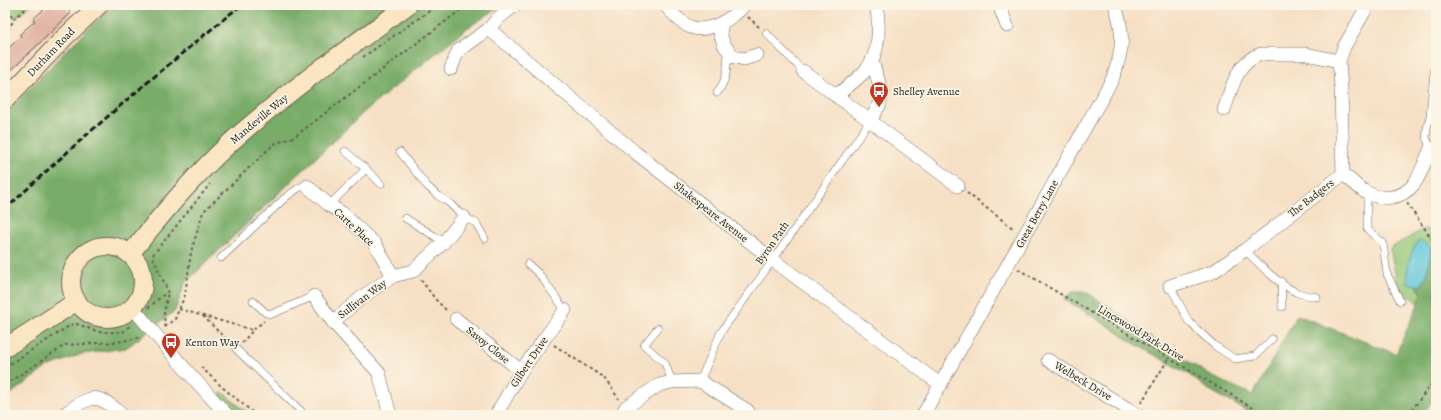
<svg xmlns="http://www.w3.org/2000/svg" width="1441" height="420" font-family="Alegreya,serif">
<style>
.green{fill:#95c878;stroke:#58724a}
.forest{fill:#78ac68;stroke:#4a6442}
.water{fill:#60c7dc;stroke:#3e727c}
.building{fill:#dfae9e}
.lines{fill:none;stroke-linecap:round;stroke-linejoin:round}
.lane-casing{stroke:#686157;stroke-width:8}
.street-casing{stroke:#686157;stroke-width:14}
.secondary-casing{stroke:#686157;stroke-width:20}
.path{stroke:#686157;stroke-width:2;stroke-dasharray:3 3;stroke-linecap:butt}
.lane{stroke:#fff;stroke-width:7}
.street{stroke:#fff;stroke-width:13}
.secondary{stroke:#fbe6c4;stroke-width:18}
.rail{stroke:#1c1c1c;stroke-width:3;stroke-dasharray:6 3;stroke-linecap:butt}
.labels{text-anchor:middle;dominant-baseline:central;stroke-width:3.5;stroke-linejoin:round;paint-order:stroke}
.street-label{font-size:11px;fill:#1c1c1c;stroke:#fcf5e5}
.poi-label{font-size:11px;fill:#1c1c1c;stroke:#fcf5e5;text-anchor:start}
</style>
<rect width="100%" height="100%" fill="#fcf5e5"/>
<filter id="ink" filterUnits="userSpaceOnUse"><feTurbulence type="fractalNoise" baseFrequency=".025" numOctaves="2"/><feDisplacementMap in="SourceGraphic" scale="8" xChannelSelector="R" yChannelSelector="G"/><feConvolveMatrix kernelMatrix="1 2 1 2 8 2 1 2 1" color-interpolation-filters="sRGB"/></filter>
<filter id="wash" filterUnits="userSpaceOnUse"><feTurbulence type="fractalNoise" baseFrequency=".012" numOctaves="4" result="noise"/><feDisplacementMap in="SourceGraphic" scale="16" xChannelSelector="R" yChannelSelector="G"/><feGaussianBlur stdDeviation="0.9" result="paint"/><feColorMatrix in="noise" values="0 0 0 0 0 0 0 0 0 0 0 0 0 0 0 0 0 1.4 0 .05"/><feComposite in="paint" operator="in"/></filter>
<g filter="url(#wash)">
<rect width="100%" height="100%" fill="#f6e0c5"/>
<g class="green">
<polygon points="5,5 30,5 15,18 5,13"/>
<polygon points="1424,229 1436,231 1436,245 1431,248 1424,242 1407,283 1417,285 1422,295 1419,303 1398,287 1390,248"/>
<polygon points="222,392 250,415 237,415 219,396"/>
</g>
<g class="forest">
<path d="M115,5h388l-36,23 -102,83 -180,172 -10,28 -49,37 -44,6 -35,13 -42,31v-283c35,-38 70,-76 110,-110z"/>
<polygon points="1436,245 1436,397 1422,415 1254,415 1206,388 1188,374 1130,341 1112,328 1064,299 1073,292 1086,292 1118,313 1151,338 1211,376 1253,395 1297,315 1396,354 1422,295 1417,285 1421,286 1427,275 1431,248"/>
</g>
<path class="water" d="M1419,241l5,1 7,6 -4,27 -6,11 -14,-3c1,-15 1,-32 12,-42z"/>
<g id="blocks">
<polygon class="building" points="49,5 63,5 71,13 5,76 5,51 21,37 20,34 35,21 33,19"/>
</g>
</g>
<g filter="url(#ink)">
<use href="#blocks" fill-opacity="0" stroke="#686157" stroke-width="1"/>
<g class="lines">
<defs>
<g id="lane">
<polyline points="766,33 803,71"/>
<path d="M717,93c11,-14 10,-26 11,-43"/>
<polyline points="1431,148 1426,138 1427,128 1430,116 1434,72"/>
<polyline points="345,151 366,169"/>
<polyline points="400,152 427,186 437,195 448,202 464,217 476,223 485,239"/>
<polyline points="1367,192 1367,228 1369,231 1383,243 1387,274 1400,301"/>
<polyline points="329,205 366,169 381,184"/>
<polyline points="405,218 444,242"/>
<path d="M1245,250c14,14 33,34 51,42 6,3 14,4 21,5"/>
<polyline points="221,258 286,197 300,187 307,186"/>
<polyline points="528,264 539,274 565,310"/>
<polyline points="1281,281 1282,307"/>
<polyline points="1170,286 1189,322 1215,346 1235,359 1255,356 1272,339"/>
<polyline points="253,301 266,313 272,314 314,296"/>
<polyline points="658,328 644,345 665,363 672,382"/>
<polyline points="236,349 305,415"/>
<polyline points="700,381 721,332 773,260 870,121"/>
</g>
<g id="street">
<path d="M665,5c7,8 14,16 23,21 18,9 45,-7 56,-21"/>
<polyline points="999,5 1007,26"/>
<polyline points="722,23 720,33 724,45 734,57 744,59 757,55"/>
<polyline points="489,29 636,153 773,260 941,385"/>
<polyline points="451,69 458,51 489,29 497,19 515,5"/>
<polyline points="803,71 958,186"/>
<path d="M836,96c9,-8 21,-16 29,-25 16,-19 14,-43 12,-66"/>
<path d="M1224,110c8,-22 12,-48 37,-56h45l33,7"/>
<polyline points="870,121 880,104 881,89 872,61"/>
<path d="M1343,174c7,5 14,13 21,17 17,10 37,9 50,-7 7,-10 12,-25 17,-36"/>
<polyline points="307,186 329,205 342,213 375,244 393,276"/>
<polyline points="1170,286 1213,272 1245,250 1343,174 1341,88 1339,61 1344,47 1368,5"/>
<polyline points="314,296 333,322 379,373 390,415"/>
<polyline points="132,307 186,370 227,415"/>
<polyline points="456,319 521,371"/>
<polyline points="333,322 362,297 393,276 413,271 444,242 464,217"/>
<polyline points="1048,360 1138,415"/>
<path d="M63,415c27,-19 33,-25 59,0"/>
<polyline points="496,415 521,371 565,310"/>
<polyline points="621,415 626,407 659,385 672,382 700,381 748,411"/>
<path d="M923,415l189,-335c11,-28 13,-46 3,-75"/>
</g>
<g id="secondary">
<polyline points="5,100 65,37 99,5"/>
<circle cx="107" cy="282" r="36"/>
<path d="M130,254c36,-45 73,-89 117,-126 51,-44 107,-84 161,-123"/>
<polyline points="5,348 77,301"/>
</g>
</defs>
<use href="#lane" class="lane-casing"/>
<use href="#street" class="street-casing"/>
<use href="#secondary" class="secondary-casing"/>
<g class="path">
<polyline points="5,13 15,18"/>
<polyline points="748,17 760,28"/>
<polyline points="5,35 15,18 30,5"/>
<polyline points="363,57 438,5"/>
<polyline points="967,193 1014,229"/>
<polyline points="1407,203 1436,245"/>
<polyline points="1018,269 1265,415"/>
<polyline points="421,280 436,300 448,312"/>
<polyline points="148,308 168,291 152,256 210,184"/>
<polyline points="179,309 253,330 264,321"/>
<polyline points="203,316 231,344"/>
<polyline points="165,327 175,319 185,295 191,252 203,212 274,144 294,137 467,5"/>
<polyline points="165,327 164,313 168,292"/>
<polyline points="242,343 253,330"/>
<polyline points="554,345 604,378 619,399"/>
<polyline points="5,367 74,323 99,332 123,332 132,324"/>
<polyline points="201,367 222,387 256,415"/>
<polyline points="5,385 65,345 117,342 142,337"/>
<polyline points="1141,403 1169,358"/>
<polyline points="1408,415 1436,378"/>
</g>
<use href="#lane" class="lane"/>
<use href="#street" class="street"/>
<use href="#secondary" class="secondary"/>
<path class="rail" d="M5,210c75,-72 155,-139 236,-205"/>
</g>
</g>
<defs>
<symbol id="bus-pin" viewBox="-11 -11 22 30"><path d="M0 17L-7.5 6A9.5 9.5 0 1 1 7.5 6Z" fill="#c8321e" stroke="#fcf5e5"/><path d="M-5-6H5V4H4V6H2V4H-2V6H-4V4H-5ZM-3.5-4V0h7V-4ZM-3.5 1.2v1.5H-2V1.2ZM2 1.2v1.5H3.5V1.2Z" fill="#fff"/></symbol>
</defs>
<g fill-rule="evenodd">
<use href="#bus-pin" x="868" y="80" width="22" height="30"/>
<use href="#bus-pin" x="160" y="331" width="22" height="30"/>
</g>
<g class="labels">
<g class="street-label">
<text transform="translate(51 52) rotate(-46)">Durham Road</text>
<text transform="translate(259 119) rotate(-40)">Mandeville Way</text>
<text transform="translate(1311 198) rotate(-38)">The Badgers</text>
<text transform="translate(711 212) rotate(38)">Shakespeare Avenue</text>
<text transform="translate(1037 214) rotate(-61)">Great Berry Lane</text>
<text transform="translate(354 227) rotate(43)">Carte Place</text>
<text transform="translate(772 243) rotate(-55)">Byron Path</text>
<text transform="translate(362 299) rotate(-37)">Sullivan Way</text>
<text transform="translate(1141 333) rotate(31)">Lincewood Park Drive</text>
<text transform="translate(488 345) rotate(39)">Savoy Close</text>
<text transform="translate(529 362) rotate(-56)">Gilbert Drive</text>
<text transform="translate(1083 381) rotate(31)">Welbeck Drive</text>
</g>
<g class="poi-label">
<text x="893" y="91">Shelley Avenue</text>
<text x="185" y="342">Kenton Way</text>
</g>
</g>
<rect width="1441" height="420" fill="none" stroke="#fcf5e5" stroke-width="20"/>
</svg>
